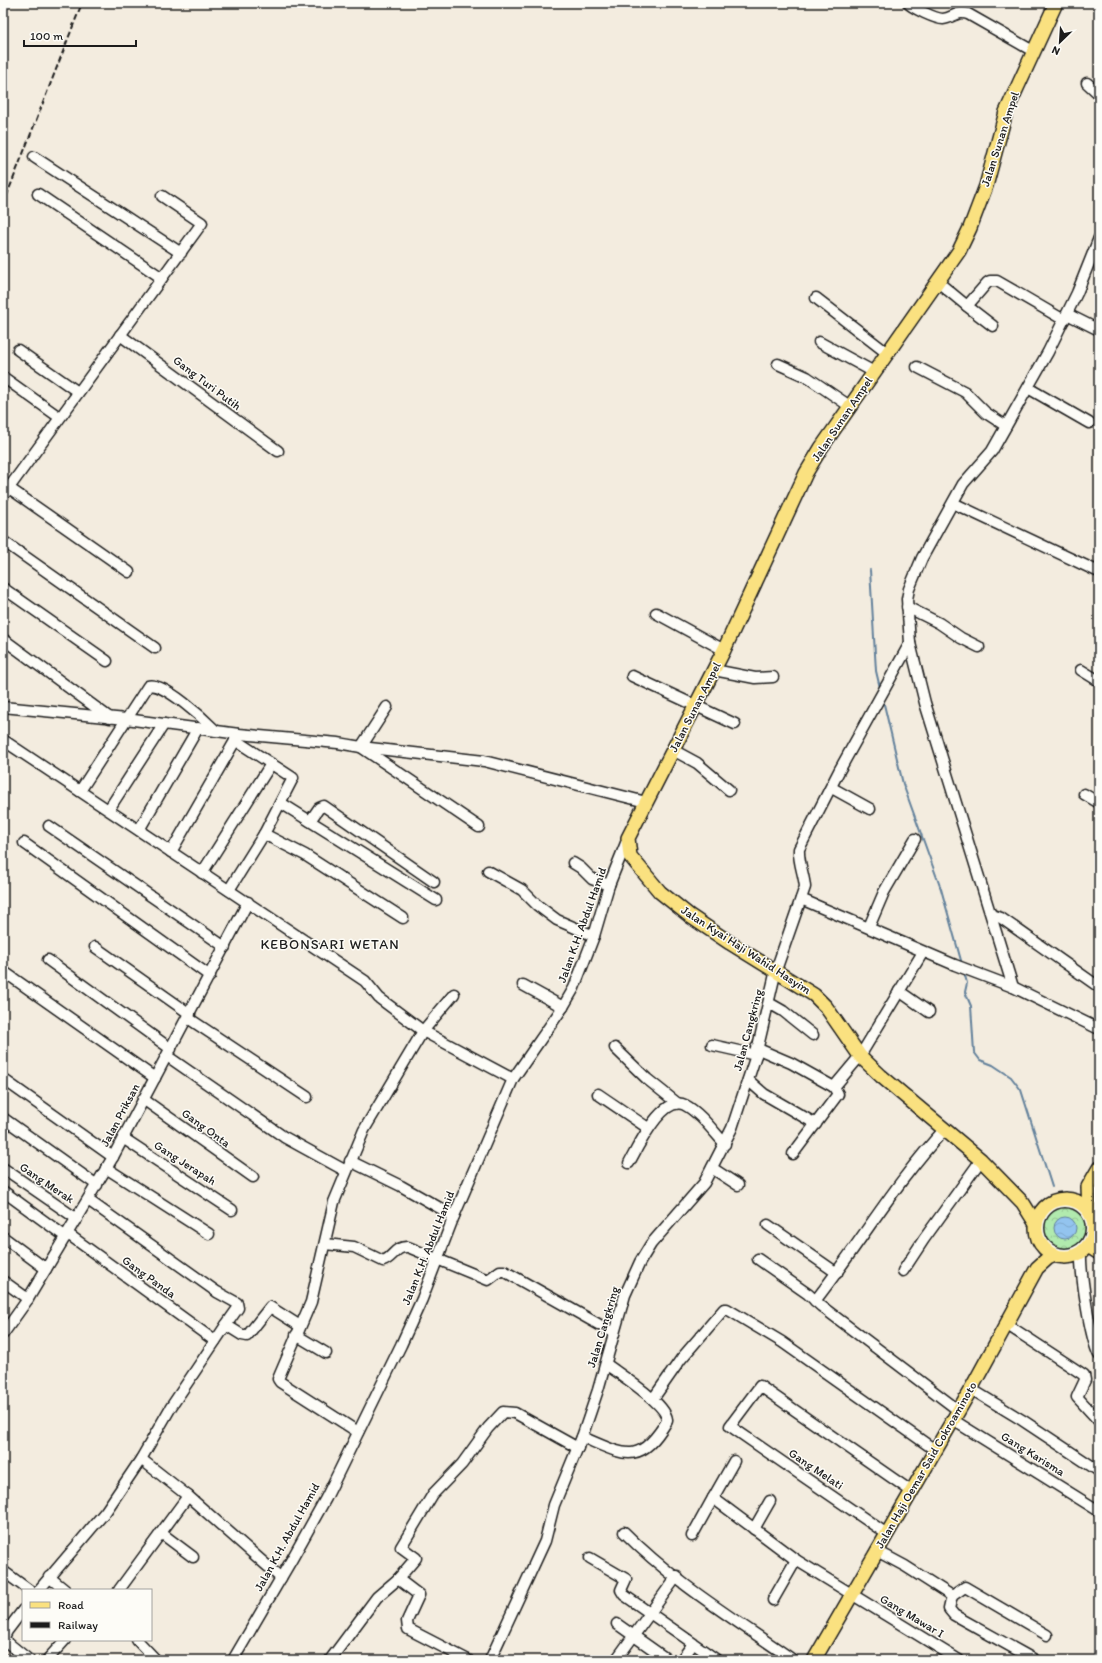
<svg xmlns="http://www.w3.org/2000/svg" width="1102" height="1663" font-family="Itim,sans-serif">
<style>
.forest{fill:url(#forest-crowns);stroke:#668365}
.water{fill:url(#water-waves);stroke:#63819b}
.lines{fill:none;stroke-linecap:round;stroke-linejoin:round}
.stream{stroke:#63819b;stroke-width:2}
.minor-casing{stroke:#1c1c1c;stroke-width:13}
.major-casing{stroke:#1c1c1c;stroke-width:16}
.minor{stroke:#fdfcf7;stroke-width:10}
.major{stroke:#fae180;stroke-width:13}
.rail{stroke:#1c1c1c;stroke-width:2;stroke-dasharray:6 3;stroke-linecap:butt}
.labels{text-anchor:middle;dominant-baseline:central;stroke-width:3;stroke-linejoin:round;paint-order:stroke}
.street-label{font-size:12px;fill:#1c1c1c;stroke:#fdfcf7}
.quarter-label{font-size:14px;letter-spacing:1px;fill:#1c1c1c;stroke:#fdfcf7}
</style>
<defs>
<pattern id="forest-crowns" width="20" height="18" patternUnits="userSpaceOnUse"><rect width="20" height="18" fill="#b1eaae"/><path d="M2 6a3 3 0 1 1 6 0M12 15a3 3 0 1 1 6 0" fill="none" stroke="#98c895"/></pattern>
<pattern id="water-waves" width="16" height="10" patternUnits="userSpaceOnUse"><rect width="16" height="10" fill="#93c4ef"/><path d="M0 5q4-4 8 0t8 0" fill="none" stroke="#7ea8cc"/></pattern>
</defs>
<rect width="100%" height="100%" fill="#f3ecdf"/>
<filter id="ink" filterUnits="userSpaceOnUse"><feTurbulence type="fractalNoise" baseFrequency=".025" numOctaves="2"/><feDisplacementMap in="SourceGraphic" scale="8" xChannelSelector="R" yChannelSelector="G"/><feConvolveMatrix kernelMatrix="1 2 1 2 8 2 1 2 1" color-interpolation-filters="sRGB"/></filter>
<g filter="url(#ink)">
<circle class="forest" cx="1065" cy="1227" r="24"/>
<circle class="water" cx="1065" cy="1228" r="11"/>
<g class="lines">
<g class="stream">
<polyline points="870,570 876,671 880,688"/>
<polyline points="883,700 903,784 941,889 962,964"/>
<polyline points="964,972 967,983 965,992 971,1006 974,1052 980,1060 993,1065 1011,1077 1021,1090 1052,1187"/>
</g>
<defs>
<g id="minor">
<path d="M908,3c4,5 28,16 35,16 10,-1 15,-9 25,-5l65,37"/>
<polyline points="1087,83 1099,94"/>
<polyline points="34,157 181,253"/>
<polyline points="38,194 162,278"/>
<polyline points="938,282 967,306 987,283 990,281 997,281 1064,320"/>
<polyline points="816,298 887,353"/>
<polyline points="967,306 993,326"/>
<polyline points="1067,314 1099,330"/>
<polyline points="120,335 278,451"/>
<polyline points="819,342 874,372"/>
<polyline points="18,350 78,392"/>
<polyline points="778,364 807,377 851,407"/>
<polyline points="917,367 965,392 986,413 1006,426"/>
<polyline points="3,377 59,417"/>
<polyline points="1028,388 1089,423"/>
<polyline points="9,488 129,572"/>
<polyline points="3,496 202,223 162,196"/>
<polyline points="953,503 1099,572"/>
<polyline points="3,541 155,648"/>
<polyline points="3,588 107,661"/>
<polyline points="907,607 939,623 961,638 979,647"/>
<polyline points="656,613 724,650"/>
<polyline points="3,639 110,718"/>
<polyline points="910,643 925,703 1013,987"/>
<polyline points="714,670 755,678 773,677"/>
<polyline points="1081,670 1099,681"/>
<polyline points="632,676 735,724"/>
<polyline points="3,707 126,719 239,734 338,743 361,747 484,761 646,802"/>
<polyline points="387,707 361,747 479,827"/>
<polyline points="3,740 365,981 379,998 423,1031 513,1079"/>
<polyline points="673,750 697,763 729,790"/>
<polyline points="832,788 870,809"/>
<path d="M80,791l68,-105c15,-5 57,34 68,45"/>
<polyline points="1084,794 1099,803"/>
<polyline points="281,803 436,900"/>
<polyline points="109,809 164,724"/>
<polyline points="310,821 319,808 324,806 434,882"/>
<polyline points="49,826 225,947"/>
<polyline points="139,830 198,728"/>
<polyline points="264,834 305,855 403,918"/>
<polyline points="24,843 210,976"/>
<polyline points="171,852 239,734"/>
<polyline points="573,863 581,868 592,879 609,885"/>
<polyline points="488,871 522,890 537,905 557,920 594,936"/>
<polyline points="202,873 271,764"/>
<polyline points="229,890 264,834 293,778 235,740"/>
<polyline points="801,899 955,965 1013,987 1099,1029"/>
<polyline points="992,915 1001,918 1099,987"/>
<polyline points="869,927 884,892 915,839"/>
<polyline points="95,947 190,1014"/>
<polyline points="48,960 171,1049"/>
<polyline points="3,971 155,1078"/>
<polyline points="523,985 563,1007"/>
<polyline points="899,991 929,1012"/>
<polyline points="769,1003 783,1011 813,1035"/>
<polyline points="188,1018 307,1097"/>
<polyline points="712,1045 756,1055"/>
<polyline points="615,1048 647,1079 677,1103"/>
<polyline points="756,1048 791,1063 834,1087 860,1056 923,952"/>
<polyline points="167,1056 284,1137 346,1171"/>
<polyline points="3,1079 113,1157"/>
<polyline points="748,1080 764,1094 816,1124"/>
<polyline points="598,1094 648,1128"/>
<polyline points="143,1099 253,1177"/>
<polyline points="3,1118 97,1185"/>
<polyline points="123,1138 232,1210"/>
<polyline points="793,1154 838,1094 834,1087"/>
<polyline points="350,1161 401,1186 454,1216"/>
<path d="M629,1163c8,-15 34,-69 56,-58 15,8 28,26 40,39"/>
<polyline points="3,1168 77,1219"/>
<polyline points="106,1168 209,1234"/>
<polyline points="712,1168 738,1185"/>
<polyline points="3,1191 66,1237"/>
<polyline points="88,1200 217,1292 237,1303 238,1308 226,1325"/>
<circle cx="1065" cy="1228" r="26"/>
<polyline points="768,1225 837,1273"/>
<polyline points="68,1234 215,1341"/>
<polyline points="3,1237 46,1269"/>
<path d="M325,1244l29,3 29,14c10,-3 12,-15 25,-14l80,33 12,-9h4l110,62"/>
<path d="M1081,1252c-1,20 9,86 18,103"/>
<polyline points="758,1259 808,1294 821,1306 958,1410"/>
<polyline points="903,1271 924,1239 981,1160"/>
<polyline points="3,1281 28,1299"/>
<path d="M815,1301c44,-56 81,-120 130,-172"/>
<polyline points="1006,1324 1084,1375 1085,1380 1077,1397 1099,1421"/>
<polyline points="3,1334 28,1299 113,1157 248,902"/>
<polyline points="296,1335 326,1353"/>
<polyline points="971,1389 1022,1420 1099,1471"/>
<polyline points="653,1399 681,1359 724,1309 727,1309 782,1342 935,1450"/>
<polyline points="953,1420 1099,1511"/>
<polyline points="358,1432 280,1382 278,1379 311,1302 334,1202 364,1130 423,1031 454,994"/>
<path d="M582,1437c43,18 57,30 85,-16 2,-16 -48,-47 -61,-57"/>
<polyline points="141,1459 188,1496 281,1578"/>
<polyline points="713,1498 734,1461"/>
<polyline points="754,1529 770,1501"/>
<path d="M624,1532c49,50 112,88 169,128"/>
<polyline points="161,1533 193,1557"/>
<polyline points="887,1534 730,1426 760,1386 911,1491"/>
<polyline points="692,1536 713,1498 796,1560 959,1660"/>
<polyline points="877,1551 905,1566 952,1596"/>
<polyline points="590,1558 626,1579 621,1590 624,1595 717,1660"/>
<polyline points="3,1571 29,1590"/>
<polyline points="49,1577 65,1590"/>
<polyline points="398,1579 416,1558 401,1547 433,1494 462,1464 488,1428 503,1412 515,1413 578,1448"/>
<polyline points="39,1590 106,1511 141,1459 171,1407 226,1325 242,1335 247,1336 270,1307 300,1326"/>
<polyline points="119,1590 188,1496"/>
<polyline points="773,1600 796,1560"/>
<polyline points="23,1610 7,1631 3,1639 29,1660"/>
<polyline points="617,1624 668,1660"/>
<polyline points="137,1640 156,1660"/>
<polyline points="3,1659 4,1660"/>
<polyline points="47,1660 65,1640"/>
<polyline points="233,1660 292,1559 326,1498 401,1345 422,1299 454,1216 513,1079 563,1007 574,988 594,936 609,885 628,838"/>
<polyline points="330,1660 377,1597 398,1579 419,1595 407,1621 408,1629 468,1660"/>
<path d="M490,1660l55,-119 9,-36 28,-68 16,-47 27,-95 15,-33 11,-18 53,-61 28,-55 24,-73 20,-85 29,-83c-1,-13 -7,-25 -6,-38l40,-78 71,-128 -3,-44 2,-10 13,-31 41,-74 29,-33 56,-99 29,-59 22,-55"/>
<polyline points="616,1660 677,1576"/>
<polyline points="681,1660 693,1644"/>
<polyline points="1035,1660 954,1615 949,1609 952,1596 965,1587 1047,1635"/>
</g>
<g id="major">
<circle cx="1065" cy="1228" r="29"/>
<polyline points="1089,1211 1088,1187 1099,1168"/>
<polyline points="1036,1224 1023,1203 981,1160 881,1076 860,1056 826,1007 814,995 730,943 690,916 660,892 630,856 628,838 724,650 806,473 821,448 959,251 970,228 986,186 1006,112 1056,3"/>
<polyline points="1088,1246 1099,1253"/>
<polyline points="814,1660 971,1389 1037,1268 1048,1258 1055,1255"/>
</g>
</defs>
<use href="#minor" class="minor-casing"/>
<use href="#major" class="major-casing"/>
<use href="#minor" class="minor"/>
<use href="#major" class="major"/>
<polyline class="rail" points="3,205 82,3"/>
</g>
</g>
<g class="labels">
<g class="street-label">
<text transform="translate(1000 139) rotate(-72)">Jalan Sunan Ampel</text>
<text transform="translate(207 383) rotate(37)">Gang Turi Putih</text>
<text transform="translate(842 419) rotate(-56)">Jalan Sunan Ampel</text>
<text transform="translate(695 707) rotate(-63)">Jalan Sunan Ampel</text>
<text transform="translate(582 925) rotate(-70)">Jalan K.H. Abdul Hamid</text>
<text transform="translate(746 950) rotate(33)">Jalan Kyai Haji Wahid Hasyim</text>
<text transform="translate(748 1030) rotate(-75)">Jalan Cangkring</text>
<text transform="translate(120 1115) rotate(-62)">Jalan Priksan</text>
<text transform="translate(206 1128) rotate(36)">Gang Onta</text>
<text transform="translate(185 1163) rotate(33)">Gang Jerapah</text>
<text transform="translate(47 1183) rotate(34)">Gang Merak</text>
<text transform="translate(428 1248) rotate(-68)">Jalan K.H. Abdul Hamid</text>
<text transform="translate(149 1277) rotate(36)">Gang Panda</text>
<text transform="translate(603 1327) rotate(-73)">Jalan Cangkring</text>
<text transform="translate(1033 1454) rotate(32)">Gang Karisma</text>
<text transform="translate(926 1465) rotate(-60)">Jalan Haji Oemar Said Cokroaminoto</text>
<text transform="translate(816 1469) rotate(34)">Gang Melati</text>
<text transform="translate(287 1537) rotate(-61)">Jalan K.H. Abdul Hamid</text>
<text transform="translate(912 1616) rotate(31)">Gang Mawar I</text>
</g>
<g class="quarter-label">
<text x="330" y="944">KEBONSARI WETAN</text>
</g>
</g>
<rect width="1102" height="1663" fill="none" stroke="#fdfcf7" stroke-width="16"/>
<rect x="8" y="8" width="1086" height="1647" fill="none" stroke="#1c1c1c" stroke-width="1.5" filter="url(#ink)"/>
<rect x="22" y="1589" width="130" height="52" fill="#fdfcf7" stroke="#a3a29f"/>
<rect x="30" y="1602" width="20" height="6" fill="#fae180" stroke="#a3a29f"/>
<text x="58" y="1609" font-size="12" fill="#1c1c1c">Road</text>
<rect x="30" y="1622" width="20" height="6" fill="#1c1c1c" stroke="#a3a29f"/>
<text x="58" y="1629" font-size="12" fill="#1c1c1c">Railway</text>
<g transform="translate(1060 42) rotate(205)" stroke="#fdfcf7" stroke-width="3" paint-order="stroke">
<path d="M0-3L7 15L0 10L-7 15Z" fill="#1c1c1c"/>
<text y="-6" font-size="11" font-weight="bold" text-anchor="middle" fill="#1c1c1c">N</text>
</g>
<path d="M24 40v6h112v-6" fill="none" stroke="#1c1c1c" stroke-width="2"/>
<text x="30" y="40" font-size="12" fill="#1c1c1c" stroke="#fdfcf7" stroke-width="3" paint-order="stroke">100 m</text>
</svg>
